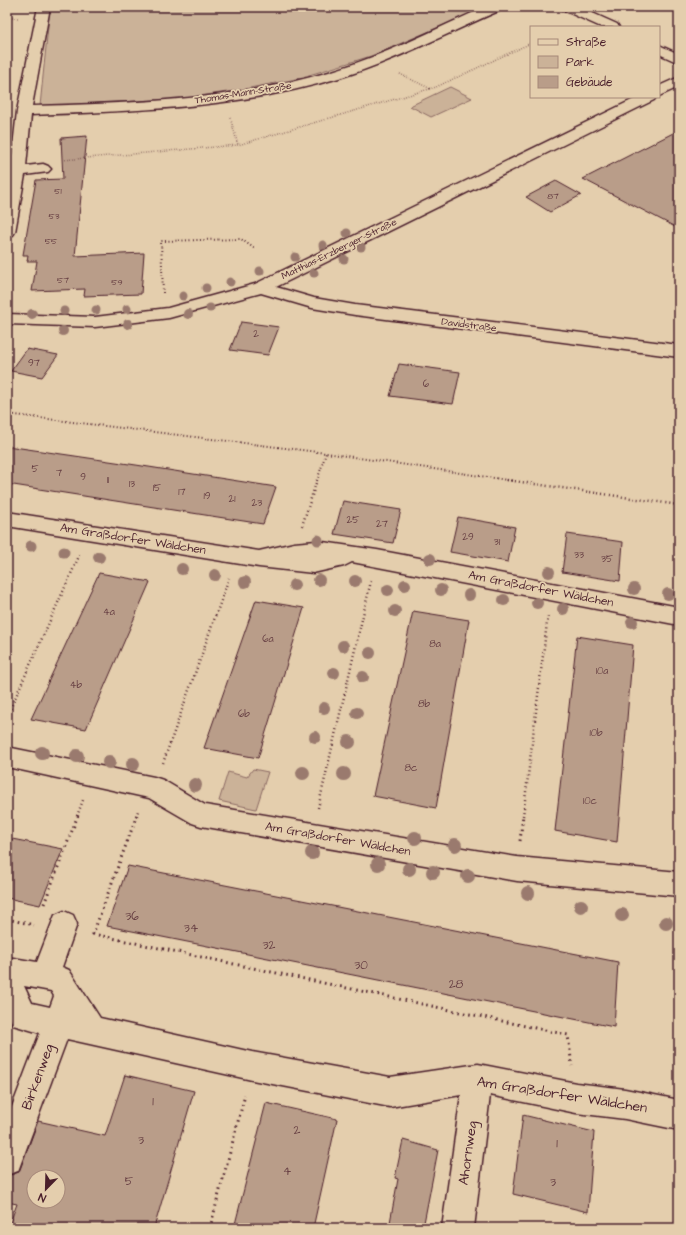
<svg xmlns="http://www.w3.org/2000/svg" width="686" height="1235" font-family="'Architects Daughter',sans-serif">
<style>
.green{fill:#cbb298;stroke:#8a6862}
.building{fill:#b99d89;stroke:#4a1f2b;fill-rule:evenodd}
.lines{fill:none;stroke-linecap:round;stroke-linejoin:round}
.minor-casing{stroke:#4a1f2b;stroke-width:3}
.path-far3{stroke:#4a1f2b;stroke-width:1.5;stroke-dasharray:0.5 2;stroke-linecap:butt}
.path-far2{stroke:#4a1f2b;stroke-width:2;stroke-dasharray:1 2.5;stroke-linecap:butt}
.path-far1{stroke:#4a1f2b;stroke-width:2.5;stroke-dasharray:1 3;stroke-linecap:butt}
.path{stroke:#4a1f2b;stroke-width:3;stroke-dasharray:1.5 4;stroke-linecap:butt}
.minor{fill:#e4cead;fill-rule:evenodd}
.tree{fill:#9a7a6e}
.labels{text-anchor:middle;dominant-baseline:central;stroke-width:3.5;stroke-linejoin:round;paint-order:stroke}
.far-number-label{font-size:9px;fill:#663e42}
.far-street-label{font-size:10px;fill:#4a1f2b;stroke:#e4cead}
.number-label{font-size:10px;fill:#663e42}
.street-label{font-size:12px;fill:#4a1f2b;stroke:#e4cead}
.near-number-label{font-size:12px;fill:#663e42}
.near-street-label{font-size:14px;fill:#4a1f2b;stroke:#e4cead}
</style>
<rect width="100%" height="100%" fill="#e4cead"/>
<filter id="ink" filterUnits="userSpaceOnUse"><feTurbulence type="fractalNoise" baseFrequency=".025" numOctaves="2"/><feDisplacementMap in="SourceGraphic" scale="8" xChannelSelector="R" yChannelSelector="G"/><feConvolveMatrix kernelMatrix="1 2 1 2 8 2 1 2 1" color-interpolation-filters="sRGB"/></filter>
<g filter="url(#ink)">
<g class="green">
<polygon points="50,7 486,7 371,56 296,79 234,91 179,99 40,106"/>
<polygon points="450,87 472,98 431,117 410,106"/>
<polygon points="253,769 268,772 256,809 219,801 228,772 247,777"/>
</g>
<g class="building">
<polygon points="679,130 679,229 583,179"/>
<polygon points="87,136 75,256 144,253 141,294 84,296 85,289 32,291 37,261 27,261 28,255 23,255 36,180 63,179 61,138"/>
<polygon points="556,181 581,195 550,212 526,197"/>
<polygon points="241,322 279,327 268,355 230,350"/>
<polygon points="27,349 58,355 42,377 11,371"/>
<polygon points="399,364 460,372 453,404 390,396"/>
<polygon points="7,446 136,465 276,487 263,524 237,520 7,484"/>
<polygon points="343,501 401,510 393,543 334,534"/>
<polygon points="458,517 515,527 508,562 450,552"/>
<polygon points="567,534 623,542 620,581 562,572"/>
<polygon points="99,573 150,582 86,729 31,719"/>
<polygon points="256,600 304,608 258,758 204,748"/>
<polygon points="413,611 469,620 436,808 373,796"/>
<polygon points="577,636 633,645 617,842 555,831"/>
<polygon points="7,838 63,849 40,905 7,898"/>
<polygon points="128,866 618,962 614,1027 107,926"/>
<path d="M125,1075l69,16 -40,137h-146l9,-24 -10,-2v-26l12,-4 19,-51 67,15zM34,1177h24v24h-24z"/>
<polygon points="266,1103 337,1119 313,1228 234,1228"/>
<polygon points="523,1115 594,1132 588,1212 513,1194"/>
<polygon points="403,1140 438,1150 423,1228 389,1228 398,1179 395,1178"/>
</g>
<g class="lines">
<defs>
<g id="minor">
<path d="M38,7h12l-18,99c100,-3 201,-5 297,-34 54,-16 105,-42 156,-65h17l-1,3c-54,23 -106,51 -162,68 -100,30 -204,33 -308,37l-5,51 17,-2 5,2 3,3 -3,3 -23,3 -10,57 -2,3 -6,2v-46l3,-17 7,-63z"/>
<polygon points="562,7 579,7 617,24 619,27 601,27 563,10"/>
<polygon points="659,45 679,54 679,63 659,54"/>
<polygon points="679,77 679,87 659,96 659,86"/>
<polygon points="638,97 656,97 654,100 276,287 314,298 355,305 679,345 679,357 355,315 312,308 261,293 169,318 95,327 7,324 7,314 95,317 168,308 255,284"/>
<polygon points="7,512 259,551 294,543 316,541 377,550 679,607 679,625 352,562 344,566 313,573 259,567 7,526"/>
<polygon points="7,747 154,777 163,780 205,805 517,857 679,872 679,896 517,881 201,826 192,823 149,798 7,767"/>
<path d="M64,911l9,4 4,9 -15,43 7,3 31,48 152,34 138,25 88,-13 98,19 49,6 54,11v30l-54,-11 -49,-6 -86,-18 -16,133h-32l19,-133 -71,12 -138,-27 -185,-41 -49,132 -11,4v-55l33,-87 -27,-8 -6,-14v-54l30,5 18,-47zM24,986l27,5 3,5 -4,11 -18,-4z"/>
</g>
</defs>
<use href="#minor" class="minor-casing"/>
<g class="path-far3">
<polyline points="7,18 18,18"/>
<polyline points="400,74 431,89"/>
<polyline points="230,117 238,145"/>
<polyline points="63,160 238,145 436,87 531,43"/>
</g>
<g class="path-far2">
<polyline points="163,293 161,241 241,239 255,249"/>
<polyline points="7,414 326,453 514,481"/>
<polyline points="317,481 326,453"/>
</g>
<g class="path-far1">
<polyline points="507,480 679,505"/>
<polyline points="302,526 317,480"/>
<polyline points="7,716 80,554"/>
<polyline points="163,763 229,578"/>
<polyline points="318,808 371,581"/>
<polyline points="77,816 83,800"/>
<polyline points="136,816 138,811"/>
<polyline points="523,816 548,615"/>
</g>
<g class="path">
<polyline points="137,815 93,934 568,1035 572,1066"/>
<polyline points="520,841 523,815"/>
<polyline points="44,904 78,815"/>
<polyline points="7,919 34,925"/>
<polyline points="210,1228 245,1095"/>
</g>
<use href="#minor" class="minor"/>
</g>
<g class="tree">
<circle cx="347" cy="233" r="4.5"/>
<circle cx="323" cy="245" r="4.5"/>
<circle cx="361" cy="247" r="4.5"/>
<circle cx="295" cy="257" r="4.5"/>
<circle cx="344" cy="259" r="4.5"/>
<circle cx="260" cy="271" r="4.5"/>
<circle cx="314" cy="273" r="4.5"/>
<circle cx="230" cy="282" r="4.5"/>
<circle cx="206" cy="288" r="4.5"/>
<circle cx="183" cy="296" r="4.5"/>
<circle cx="210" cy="308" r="4.5"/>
<circle cx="127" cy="309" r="4.5"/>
<circle cx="96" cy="310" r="4.5"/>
<circle cx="64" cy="311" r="4.5"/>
<circle cx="32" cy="314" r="5"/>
<circle cx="188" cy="314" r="5"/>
<circle cx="128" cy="324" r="5"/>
<circle cx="63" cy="331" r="5"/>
<circle cx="318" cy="540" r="5.5"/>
<circle cx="31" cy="546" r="5.5"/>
<circle cx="64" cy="552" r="5.5"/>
<circle cx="99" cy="557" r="6"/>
<circle cx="430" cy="559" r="6"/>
<circle cx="182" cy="569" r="6"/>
<circle cx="549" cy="572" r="6"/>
<circle cx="215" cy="575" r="6"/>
<circle cx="319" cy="580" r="6"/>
<circle cx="355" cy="581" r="6"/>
<circle cx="245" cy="582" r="6"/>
<circle cx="294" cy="585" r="6"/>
<circle cx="405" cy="585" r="6"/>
<circle cx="634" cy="589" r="6"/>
<circle cx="388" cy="590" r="6"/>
<circle cx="441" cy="590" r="6"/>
<circle cx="668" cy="594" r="6"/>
<circle cx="469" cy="595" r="6"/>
<circle cx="504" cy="600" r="6"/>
<circle cx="537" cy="603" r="6"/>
<circle cx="563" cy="609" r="6"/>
<circle cx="395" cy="611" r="6"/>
<circle cx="632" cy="622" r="6"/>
<circle cx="343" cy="646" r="6"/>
<circle cx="370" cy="653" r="6"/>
<circle cx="334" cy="673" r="6"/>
<circle cx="363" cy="677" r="6"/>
<circle cx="324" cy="708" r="6"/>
<circle cx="357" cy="713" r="6"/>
<circle cx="315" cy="737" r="6"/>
<circle cx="349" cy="742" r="7"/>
<circle cx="42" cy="753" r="7"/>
<circle cx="77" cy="756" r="7"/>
<circle cx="109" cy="762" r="7"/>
<circle cx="133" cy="764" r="7"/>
<circle cx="303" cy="773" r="7"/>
<circle cx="344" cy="774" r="7"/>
<circle cx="195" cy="785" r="7"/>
<circle cx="415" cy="838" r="7"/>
<circle cx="455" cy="845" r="7"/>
<circle cx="312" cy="853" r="7"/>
<circle cx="378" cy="864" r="7"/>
<circle cx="409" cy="869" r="7"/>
<circle cx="433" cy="872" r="7"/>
<circle cx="468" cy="876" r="7"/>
<circle cx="528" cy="893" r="7"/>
<circle cx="581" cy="906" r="7"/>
<circle cx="622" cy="915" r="7"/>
<circle cx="666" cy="923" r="7"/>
</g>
</g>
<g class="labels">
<g class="far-number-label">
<text x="58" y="191">51</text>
<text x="553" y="196">87</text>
<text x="54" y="216">53</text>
<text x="51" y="241">55</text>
<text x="63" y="280">57</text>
<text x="117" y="282">59</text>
</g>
<g class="far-street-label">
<text transform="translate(243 93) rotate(-9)">Thomas-Mann-Straße</text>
<text transform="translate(339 249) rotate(-26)">Matthias-Erzberger-Straße</text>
<text transform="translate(469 325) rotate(7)">Davidstraße</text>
</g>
<g class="number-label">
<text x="256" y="334">2</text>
<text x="34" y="363">97</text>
<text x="426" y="384">6</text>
<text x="35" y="469">5</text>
<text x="59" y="473">7</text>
<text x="83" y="477">9</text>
<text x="108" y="480">11</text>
<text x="132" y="484">13</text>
<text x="157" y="488">15</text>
<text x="182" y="492">17</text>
<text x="207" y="496">19</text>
<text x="232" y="499">21</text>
<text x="257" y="503">23</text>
<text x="353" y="520">25</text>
<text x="382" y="524">27</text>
<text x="468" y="537">29</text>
<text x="497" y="542">31</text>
<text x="579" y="555">33</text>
<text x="607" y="559">35</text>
<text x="109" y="612">4a</text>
<text x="268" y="639">6a</text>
<text x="435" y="644">8a</text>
<text x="602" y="671">10a</text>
<text x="76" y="685">4b</text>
<text x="424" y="704">8b</text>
<text x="244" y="714">6b</text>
<text x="596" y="733">10b</text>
<text x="411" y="768">8c</text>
<text x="590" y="801">10c</text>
</g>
<g class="street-label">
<text transform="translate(133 539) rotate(9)">Am Graßdorfer Wäldchen</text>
<text transform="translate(541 589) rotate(11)">Am Graßdorfer Wäldchen</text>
<text transform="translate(338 839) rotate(10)">Am Graßdorfer Wäldchen</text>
</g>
<g class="near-number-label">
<text x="132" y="916">36</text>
<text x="191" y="928">34</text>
<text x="269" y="945">32</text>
<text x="361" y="965">30</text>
<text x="456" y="984">28</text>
<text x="153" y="1101">1</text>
<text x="297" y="1130">2</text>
<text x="141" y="1140">3</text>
<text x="557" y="1143">1</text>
<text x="287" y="1171">4</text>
<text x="129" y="1181">5</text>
<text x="553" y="1182">3</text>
</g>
<g class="near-street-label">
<text transform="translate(38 1077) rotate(-70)">Birkenweg</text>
<text transform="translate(562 1095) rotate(9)">Am Graßdorfer Wäldchen</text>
<text transform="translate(468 1153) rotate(-82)">Ahornweg</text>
</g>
</g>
<rect width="686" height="1235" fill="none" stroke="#e4cead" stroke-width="24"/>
<rect x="12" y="12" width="662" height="1211" fill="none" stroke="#4a1f2b" stroke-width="1.5" filter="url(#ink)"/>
<rect x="530" y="26" width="130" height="72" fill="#e4cead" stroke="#a68879"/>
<rect x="538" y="39" width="20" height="6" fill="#e4cead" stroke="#a68879"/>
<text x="566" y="46" font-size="12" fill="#4a1f2b">Straße</text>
<rect x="538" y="56" width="20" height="12" fill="#cbb298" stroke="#a68879"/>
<text x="566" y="66" font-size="12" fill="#4a1f2b">Park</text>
<rect x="538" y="76" width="20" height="12" fill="#b99d89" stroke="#a68879"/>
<text x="566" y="86" font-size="12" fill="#4a1f2b">Gebäude</text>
<g transform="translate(46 1189) rotate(203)"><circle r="19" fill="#e4cead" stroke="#a68879"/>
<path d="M0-3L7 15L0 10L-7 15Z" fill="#4a1f2b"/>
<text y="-6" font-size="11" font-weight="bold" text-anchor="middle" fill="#4a1f2b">N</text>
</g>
</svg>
